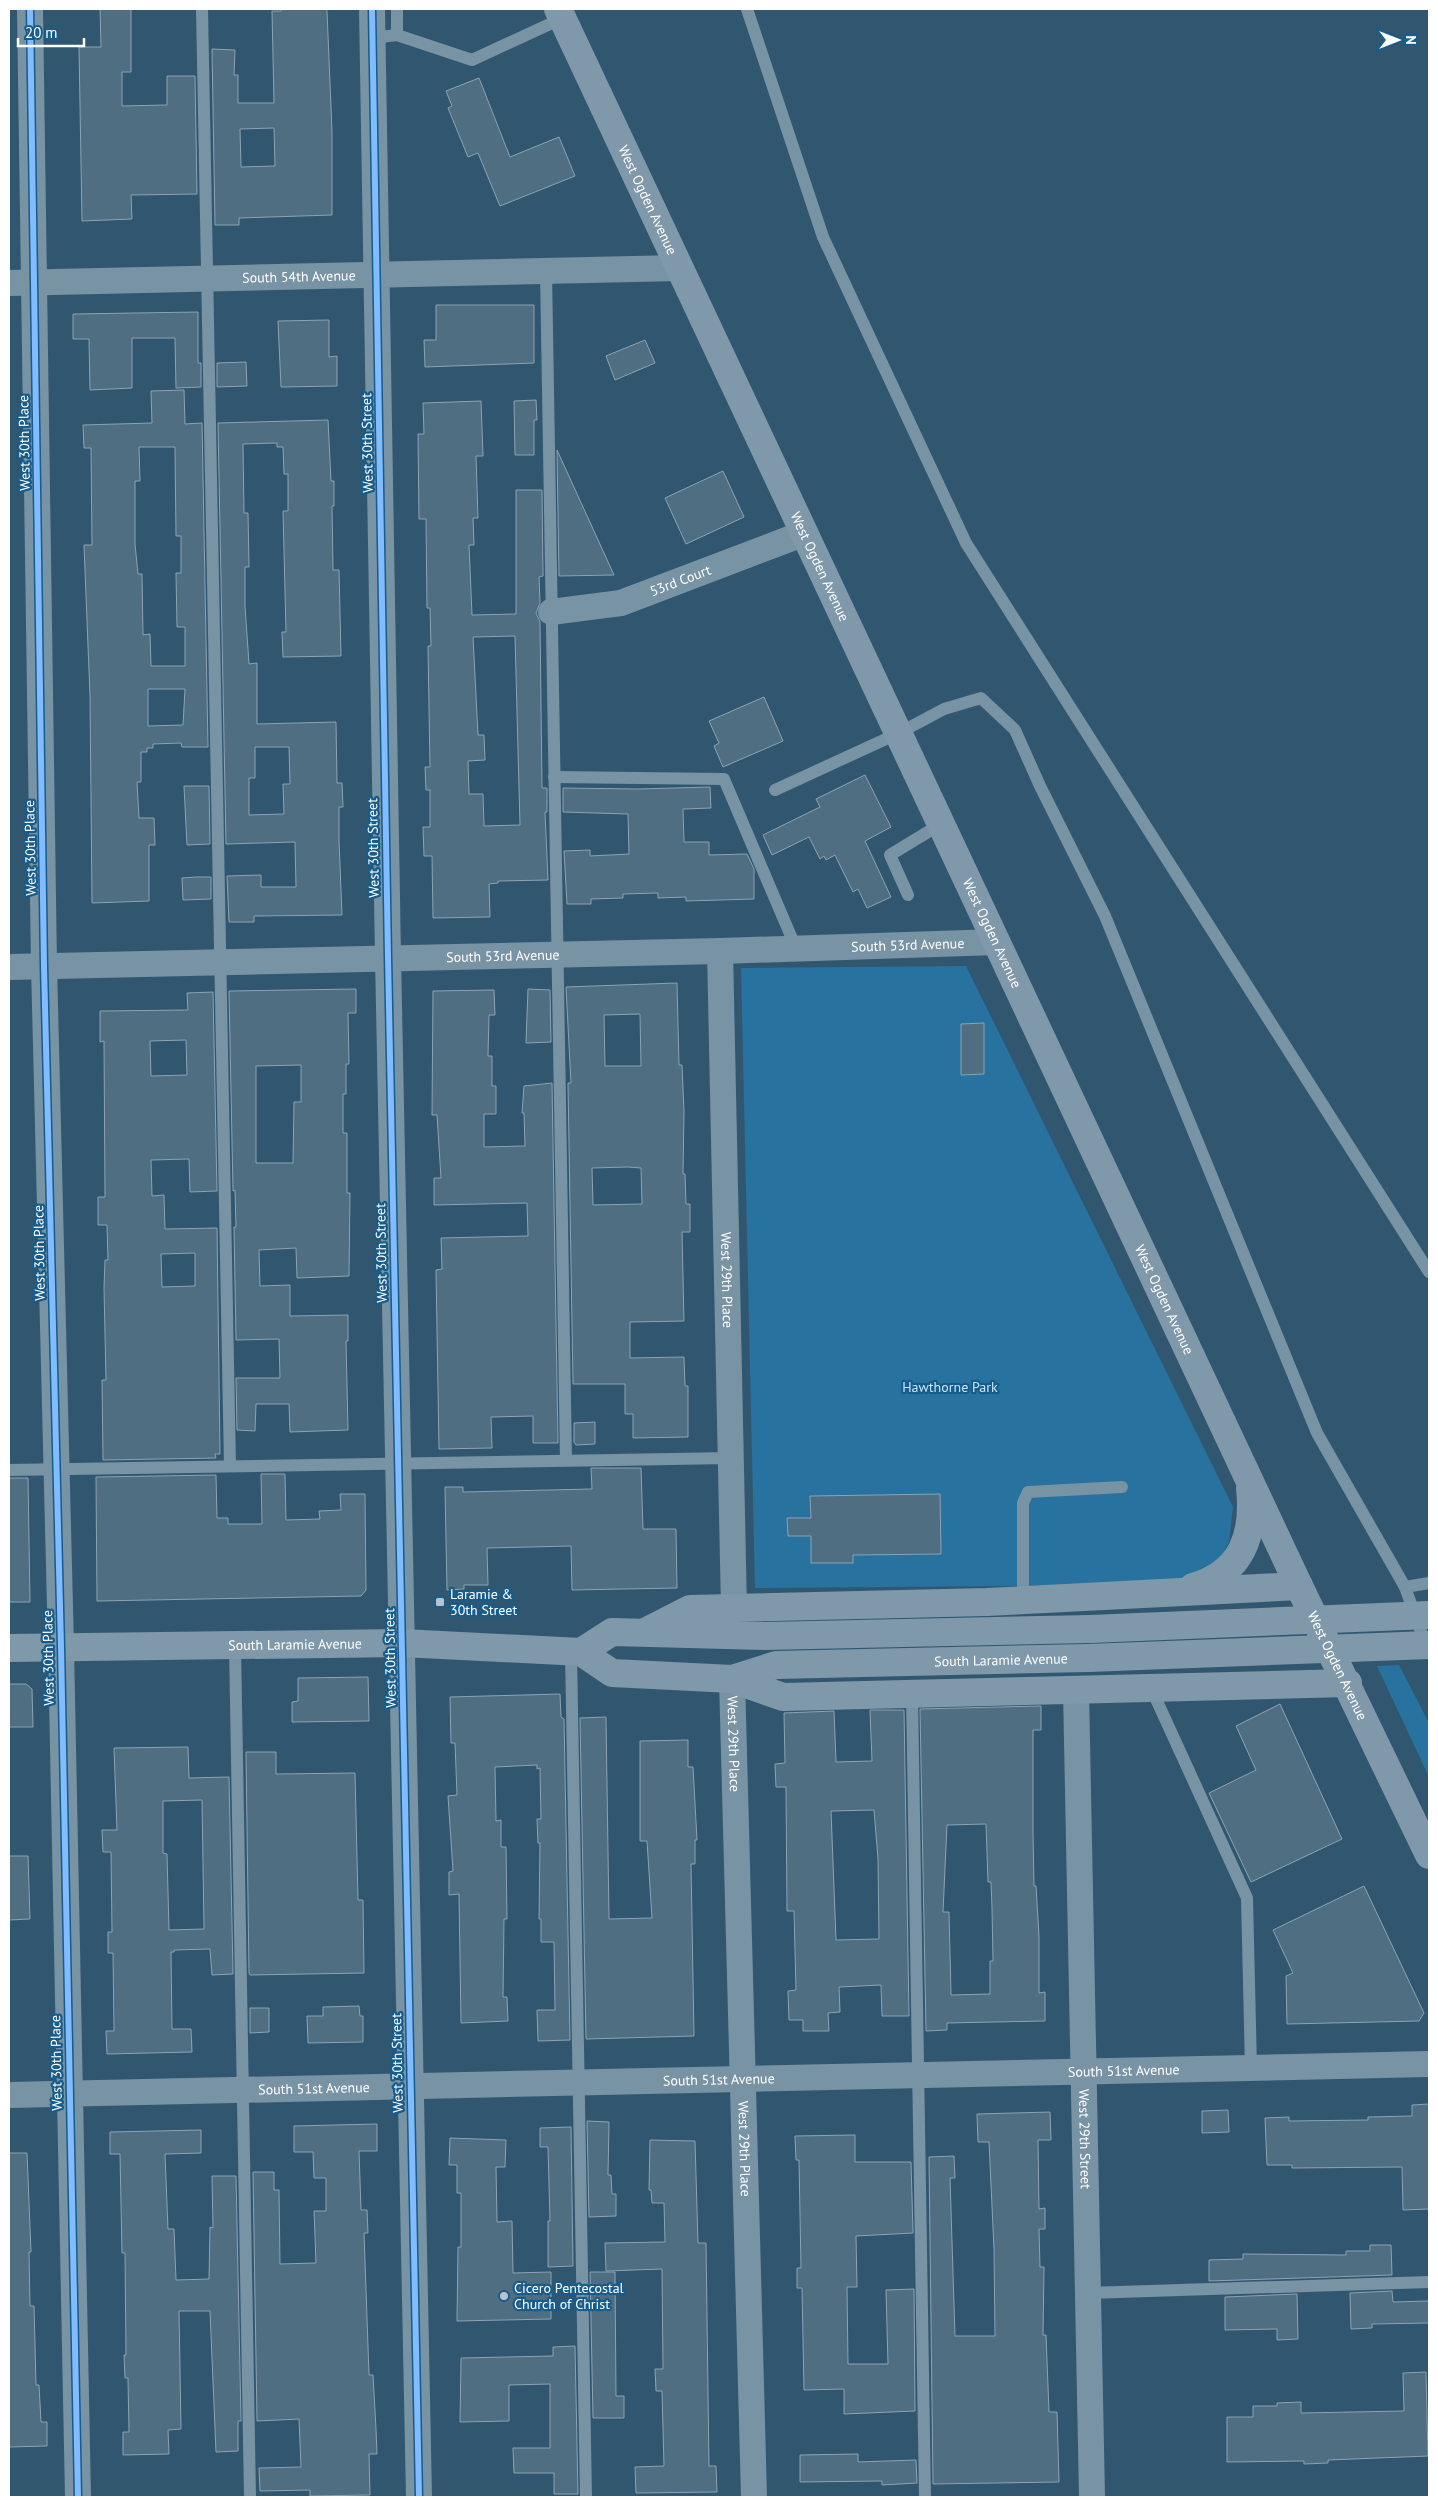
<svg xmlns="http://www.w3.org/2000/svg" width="1438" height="2506" font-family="'PT Sans',sans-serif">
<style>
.green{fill:#27729f}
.building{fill:#4f6e82;stroke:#8ca3b3;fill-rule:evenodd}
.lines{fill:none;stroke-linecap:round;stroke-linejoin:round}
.lane{stroke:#7893a4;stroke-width:12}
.street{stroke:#7893a4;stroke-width:26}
.secondary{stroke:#7f98aa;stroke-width:28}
.secondary-bridge{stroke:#7f98aa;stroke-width:28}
.cycleway-casing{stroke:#175c8a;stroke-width:9}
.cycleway{stroke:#80bcff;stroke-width:6}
.poi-dot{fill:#b7c4cd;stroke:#175c8a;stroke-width:2}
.labels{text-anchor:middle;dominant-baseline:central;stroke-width:4.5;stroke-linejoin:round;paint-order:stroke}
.street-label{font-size:14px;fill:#fff;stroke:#175c8a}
.park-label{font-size:14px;fill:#c5e6fa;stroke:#175c8a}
.poi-label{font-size:14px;fill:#fff;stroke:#175c8a;text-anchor:start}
</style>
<rect width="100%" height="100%" fill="#315770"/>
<g class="green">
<polygon points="966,966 1233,1507 1229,1542 1213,1572 1150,1585 755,1588 741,968"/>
<polygon points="1399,1665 1429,1723 1429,1777 1377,1666"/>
</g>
<g class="building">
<polygon points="100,9 131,9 131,72 122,72 122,106 167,105 167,76 195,76 197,194 131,195 132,219 82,221 79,47 101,47"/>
<path d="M281,9h45l1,2 5,120v84l-93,3v7h-24l-3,-176 23,1 -1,25h4v28h36l-2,-92h9zM274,128l1,38 -34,1 -1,-38z"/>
<polygon points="479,78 510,157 559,137 575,176 500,206 478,153 468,157 448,108 452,106 446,91"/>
<polygon points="436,305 534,305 534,363 425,367 424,340 436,340"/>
<polygon points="198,312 198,363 201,363 201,387 176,388 175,338 132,338 132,388 90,390 89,339 73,339 73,314"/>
<polygon points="329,320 329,357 337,356 337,386 281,387 278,321"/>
<polygon points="645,340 655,363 615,380 606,356"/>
<polygon points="246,362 247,386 217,387 217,363"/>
<path d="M184,390l1,34 17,-1 6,324h-26l-1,-4 -28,1v4h-6v4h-6v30h-4l2,36h15l1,27h-6v56l-57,2 -2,-207 -6,-151h8l-1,-97h-7l-1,-23 69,-2 -1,-32zM139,447h36l1,89h5v37h-5l1,54h8v39h-34l-1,-32 -7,1 -1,-61h-4l-3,-30v-63h5zM148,689h37l-2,36 -35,1z"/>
<polygon points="536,400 537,420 534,420 534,455 515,455 514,401"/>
<path d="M481,401l2,55h-7l2,62h-5l1,27h-5l3,70 44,-1v-124h26l1,86 -4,1 1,26 -4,10 4,9 2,166h5v24h-2l3,68 -50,1v2l-9,1 1,33 -57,1 -1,-62h-8l-1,-29h7v-37h-4l-1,-23h5l-2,-121h3l-1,-38h-3l-1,-89h-7l-1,-85h6l-1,-31zM515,636l5,189 -36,1 -1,-32h-14l-1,-33 17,-1 -1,-25h-6l-5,-98z"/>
<path d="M328,420l3,61h3v25h-2l1,64h6l2,86 -58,1 -1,-25h4l-3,-121h5v-37h-4l-1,-27h-6v-4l-34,1 1,69h4l1,54h-4v39l4,58 8,-1v61l79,-2 1,61h5l1,24h-4v34l3,74 -88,1v6h-25l-2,-46 34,-1v12h35l-1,-45 -69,2 -8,-421zM255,747h34l1,37h-7l1,30 -35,1v-37h6z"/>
<polygon points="557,450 614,575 559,576"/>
<polygon points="723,471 744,517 686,544 665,498"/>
<polygon points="764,697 783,741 723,767 714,746 719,743 709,721"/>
<polygon points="865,775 891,827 865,841 891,897 867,908 858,889 853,892 835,855 826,860 824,856 820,859 809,837 772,855 763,835 820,807 816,799"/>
<polygon points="184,786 209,786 210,844 187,845"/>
<polygon points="710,787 711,808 683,809 684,842 709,842 709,855 747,854 754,869 754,899 686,901 686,897 658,898 658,893 623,894 623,898 591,899 591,904 567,904 564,851 590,850 590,856 629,854 628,814 563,812 563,788 638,789"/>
<polygon points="197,877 211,877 211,899 183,900 182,878"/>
<path d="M677,983l2,82h3l2,47 -1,62h2l1,30h4v28h-8l2,89 -54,1v36l54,-1 1,29h3v51l-55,1v-24h-8v-30h-52l-5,-301h3l-5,-96zM640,1014l1,52h-36l-1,-51zM628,1167l13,1 1,36 -49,1 -1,-37z"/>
<path d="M356,989v24h-8l1,51h-3v30h-3v39h4v60h3l-1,83 -52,2 -1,-30 -37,2 1,36 30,-1v31l58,-1v26h-2l2,89 -58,2 -1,-28h-33l-1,27 -18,-1 -1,-52h44l-1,-39 -43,1 -2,-113h2l-1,-37 -2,1 -4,-200zM301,1065v37h-7l-1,61h-37v-97z"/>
<polygon points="528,989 550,990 551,1042 526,1043"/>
<polygon points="494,990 495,1015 489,1015 488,1056 492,1056 492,1086 496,1086 496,1114 484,1114 484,1147 525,1146 524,1113 522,1113 524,1086 552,1083 558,1443 533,1443 533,1416 491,1417 492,1448 439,1449 436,1270 442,1269 441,1238 528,1236 527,1203 434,1205 434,1178 441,1178 437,1115 432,1115 433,991"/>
<path d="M213,992l4,199 -27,1 -1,-33 -38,1 1,36 12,-1 1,34 52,-1 3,226h-5l1,4 -113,2 -1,-80h4l-2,-92 1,-28h3l-1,-35h-9v-28h7l-1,-156 -4,1v-31l88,-1 -1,-17zM186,1040l1,35 -36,1 -1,-35zM195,1253v33l-33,1 -1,-33z"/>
<polygon points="984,1023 984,1074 961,1075 961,1024"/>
<polygon points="595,1422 595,1444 576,1445 574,1442 574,1423"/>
<polygon points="591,1468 641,1468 643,1529 676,1529 677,1588 572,1590 571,1546 487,1548 488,1585 464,1585 464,1589 447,1590 445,1487 463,1487 463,1492 592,1489"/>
<polygon points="261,1474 285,1474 286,1520 320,1519 319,1511 341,1510 340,1494 365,1494 366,1590 361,1596 97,1601 96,1477 216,1475 217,1518 228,1518 228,1524 262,1524"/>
<polygon points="9,1478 28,1478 30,1602 9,1602"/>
<polygon points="940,1494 941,1554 853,1555 853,1563 811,1563 811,1536 788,1536 787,1518 811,1518 810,1496"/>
<polygon points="368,1677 369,1721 292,1722 292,1702 298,1701 298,1678"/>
<polygon points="9,1684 26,1684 32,1689 33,1727 9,1727"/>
<polygon points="560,1694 561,1717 564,1719 570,2040 538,2041 537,2010 555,2010 554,1942 541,1942 541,1919 539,1919 540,1843 538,1843 537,1819 541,1819 540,1768 537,1769 537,1765 495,1767 496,1821 501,1820 501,1847 506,1847 507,1919 504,1919 503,1997 507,1997 508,2021 461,2023 459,1894 449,1895 449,1872 453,1871 448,1796 457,1795 455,1743 451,1743 450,1697"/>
<polygon points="1280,1704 1342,1839 1251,1882 1209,1793 1256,1770 1236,1726"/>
<path d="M1041,1706v24h-8v103l1,53h2l3,50v57l6,-1v29l-98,2v7l-21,1 -6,-322zM986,1824l2,58h3l1,26 1,53h-3v33l-39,1 -2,-83h-6l4,-87z"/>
<path d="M870,1710h34l5,306h-27l-1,-31 -42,2 1,25 -12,1 1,18h-26v-11h-14l-1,-29 8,-1 -2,-79h-7l-1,-124h-10l-1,-23 10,-1 -1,-50 50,-2 2,51 36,-1zM874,1810l4,49 1,80 -43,1 -5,-129z"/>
<polygon points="606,1717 609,1919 652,1918 647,1841 640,1841 640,1741 688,1740 688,1767 693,1767 697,1840 695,1840 695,1864 691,1864 694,2036 586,2039 580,1718"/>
<path d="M188,1747l1,31 40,-1 4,197 -21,1 -2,-26 -36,1v2h-3l1,77h19l1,23 -85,2 -1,-23h8l-1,-78h-5v-21h4l-1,-80h-8l-1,-22h15l-3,-82zM202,1800l2,129 -35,1 -2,-76 -4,-1v-52z"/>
<polygon points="246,1752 276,1752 276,1774 355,1773 358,1900 363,1900 364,1973 250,1975 249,1973"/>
<polygon points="9,1856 28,1856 30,1919 9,1920"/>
<polygon points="1364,1886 1424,2013 1419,2021 1287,2024 1286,1976 1293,1973 1273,1930"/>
<polygon points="359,2006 360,2016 363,2016 363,2042 308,2043 307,2016 323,2016 323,2007"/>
<polygon points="250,2008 269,2008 269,2032 250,2033"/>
<polygon points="1429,2104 1429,2209 1403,2210 1402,2167 1292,2168 1292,2165 1267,2165 1265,2118 1289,2117 1289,2121 1368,2120 1368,2117 1412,2116 1412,2105"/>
<polygon points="1228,2110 1229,2132 1202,2133 1202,2111"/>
<polygon points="1050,2112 1051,2140 1038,2140 1039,2209 1045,2208 1045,2229 1039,2229 1040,2267 1044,2267 1043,2335 1046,2335 1049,2412 1057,2412 1059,2482 933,2484 929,2157 954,2156 955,2178 950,2178 955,2336 995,2336 994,2249 989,2142 978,2142 977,2114"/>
<polygon points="587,2121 609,2122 608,2175 611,2175 612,2194 616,2194 616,2216 589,2217"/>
<polygon points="377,2124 377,2151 359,2151 361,2210 367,2210 368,2233 364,2233 369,2375 373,2375 376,2429 377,2454 369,2454 370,2495 310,2496 310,2490 260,2491 259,2468 301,2467 299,2419 257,2421 253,2172 274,2172 274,2190 279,2190 280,2264 316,2263 314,2211 326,2211 326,2178 314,2178 313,2152 294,2152 294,2126"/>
<polygon points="571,2127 573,2266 548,2267 548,2221 550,2221 548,2147 540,2147 540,2128"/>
<polygon points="201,2130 201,2153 165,2154 168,2229 174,2229 176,2280 209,2279 210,2227 213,2228 212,2176 236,2176 241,2421 238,2421 238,2451 216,2452 210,2311 179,2311 181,2429 168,2430 169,2454 123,2455 123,2432 129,2432 128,2378 125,2378 124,2355 126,2355 125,2253 122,2253 120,2154 110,2154 110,2132"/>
<polygon points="855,2135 855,2162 911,2162 913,2233 856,2236 857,2287 847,2287 848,2364 888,2364 886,2290 914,2289 915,2411 844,2414 844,2389 804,2390 802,2288 797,2288 797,2268 801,2268 799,2160 796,2160 795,2136"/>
<polygon points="450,2138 506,2140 505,2167 496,2167 497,2222 512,2221 513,2273 551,2272 551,2319 457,2321 458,2247 461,2247 461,2193 457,2193 457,2165 449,2165"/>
<polygon points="650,2140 695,2141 698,2243 706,2243 709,2466 716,2466 717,2492 636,2493 635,2467 664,2466 662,2391 656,2391 655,2369 663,2369 662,2269 606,2271 605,2243 665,2242 664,2203 652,2203 651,2190 649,2190"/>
<polygon points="9,2153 27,2153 31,2252 29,2252 30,2306 34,2306 36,2385 39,2385 41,2422 47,2422 47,2446 9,2447"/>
<polygon points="1370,2245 1391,2245 1392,2275 1209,2281 1209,2260 1243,2259 1243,2254 1346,2255 1346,2251 1370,2251"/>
<polygon points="590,2272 615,2272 616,2396 624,2396 624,2418 593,2418"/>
<polygon points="1392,2291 1393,2302 1429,2301 1429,2323 1372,2324 1372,2328 1351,2329 1350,2293"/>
<polygon points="1297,2294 1298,2339 1277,2340 1277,2329 1225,2330 1225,2297"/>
<polygon points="575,2346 578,2494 554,2494 554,2473 514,2473 513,2448 550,2448 550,2384 509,2385 509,2421 460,2422 461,2358 553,2356 553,2347"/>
<polygon points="1426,2372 1428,2456 1328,2460 1328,2463 1304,2464 1304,2461 1227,2462 1227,2417 1253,2417 1253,2406 1277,2406 1277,2403 1301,2402 1301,2413 1404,2411 1403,2373"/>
<polygon points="858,2454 858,2462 916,2460 917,2483 882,2485 882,2481 800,2482 800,2455"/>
</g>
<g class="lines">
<g class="lane">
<polyline points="202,9 230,1466"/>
<polyline points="747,9 823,237 966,543 1429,1272"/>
<polyline points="397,35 472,60 563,18"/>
<polyline points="372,38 397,35 397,9"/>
<polyline points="546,271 566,1460"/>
<polyline points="554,777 724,779 796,948"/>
<polyline points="775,790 899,733 944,709 981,698 1015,730 1040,786 1105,916 1317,1433 1405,1587 1429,1583"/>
<polyline points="908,895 890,855 941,824"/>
<polyline points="9,1470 731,1458"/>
<polyline points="1405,1587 1426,1646"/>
<polyline points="1023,1600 1023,1503 1028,1492 1122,1487"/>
<polyline points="235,1646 250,2497"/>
<polyline points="571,1652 586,2497"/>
<polyline points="1151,1688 1247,1898 1251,2068"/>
<polyline points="912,1694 925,2497"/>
<polyline points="1088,2293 1429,2282"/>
</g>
<g class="street">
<polyline points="30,9 44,966 61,1647 78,2497"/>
<polyline points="372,9 388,957 419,2497"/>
<path id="s1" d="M9,283l671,-15"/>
<path id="s2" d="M551,612l70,-9 184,-70"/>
<path id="s3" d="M720,951l14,658"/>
<path id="s4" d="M9,967l711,-16 277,-9"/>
<path id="s5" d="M732,1679l22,818"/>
<path id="s6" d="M1076,1690l16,807"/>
<path id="s7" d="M9,2095l1420,-31"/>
</g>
<g class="secondary">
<path id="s8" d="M558,9l741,1577 130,269"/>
<path d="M1193,1587c49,-14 62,-52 57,-99"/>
<polyline points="647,1631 690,1609 987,1602 1299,1586"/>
<path id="s9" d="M9,1648l393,-5 179,9 31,21 120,6 44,-14 312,-7"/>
<polyline points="581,1652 612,1632 765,1636 1090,1629"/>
<polyline points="732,1679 783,1697 1348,1683"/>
</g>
<g class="secondary-bridge">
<polyline points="1090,1629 1429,1615"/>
<polyline points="1088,1658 1429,1645"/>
</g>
<defs>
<g id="cycleway">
<polyline points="30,9 44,966 61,1647 78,2497"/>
<polyline points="372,9 388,957 419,2497"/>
</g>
</defs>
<use href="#cycleway" class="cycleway-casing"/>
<use href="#cycleway" class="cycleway"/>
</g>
<g class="poi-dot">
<rect x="435" y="1597" width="10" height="10" rx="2.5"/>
<circle cx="504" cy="2296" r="5"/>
</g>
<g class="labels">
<g class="street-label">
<text stroke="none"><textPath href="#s8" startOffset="211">West Ogden Avenue</textPath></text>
<text stroke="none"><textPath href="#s1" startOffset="290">South 54th Avenue</textPath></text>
<text transform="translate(24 443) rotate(-91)">West 30th Place</text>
<text transform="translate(367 443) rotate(-91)">West 30th Street</text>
<text stroke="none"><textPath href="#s8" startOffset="616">West Ogden Avenue</textPath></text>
<text stroke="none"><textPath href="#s2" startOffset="134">53rd Court</textPath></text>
<text transform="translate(30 848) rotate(-91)">West 30th Place</text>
<text transform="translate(373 848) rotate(-91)">West 30th Street</text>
<text stroke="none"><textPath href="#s8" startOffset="1021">West Ogden Avenue</textPath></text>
<text stroke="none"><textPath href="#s4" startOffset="899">South 53rd Avenue</textPath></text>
<text stroke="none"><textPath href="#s4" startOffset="494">South 53rd Avenue</textPath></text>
<text transform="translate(39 1253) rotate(-91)">West 30th Place</text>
<text transform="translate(381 1253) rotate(-91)">West 30th Street</text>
<text stroke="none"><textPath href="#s3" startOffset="329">West 29th Place</textPath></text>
<text stroke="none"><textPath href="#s8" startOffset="1426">West Ogden Avenue</textPath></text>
<text stroke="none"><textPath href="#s9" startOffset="286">South Laramie Avenue</textPath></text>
<text transform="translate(48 1658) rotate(-91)">West 30th Place</text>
<text transform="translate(390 1658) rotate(-91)">West 30th Street</text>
<text stroke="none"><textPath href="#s9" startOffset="1001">South Laramie Avenue</textPath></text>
<text stroke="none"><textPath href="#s8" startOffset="1831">West Ogden Avenue</textPath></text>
<text stroke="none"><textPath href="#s5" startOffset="65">West 29th Place</textPath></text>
<text transform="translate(56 2063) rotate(-91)">West 30th Place</text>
<text transform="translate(397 2063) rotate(-91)">West 30th Street</text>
<text stroke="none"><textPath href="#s7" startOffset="1115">South 51st Avenue</textPath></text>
<text stroke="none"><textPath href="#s7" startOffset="710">South 51st Avenue</textPath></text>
<text stroke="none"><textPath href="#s7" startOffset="305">South 51st Avenue</textPath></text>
<text stroke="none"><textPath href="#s6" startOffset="449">West 29th Street</textPath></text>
<text stroke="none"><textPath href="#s5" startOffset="470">West 29th Place</textPath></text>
</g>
<g class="park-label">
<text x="950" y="1387">Hawthorne Park</text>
</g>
<g class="poi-label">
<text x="450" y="1594">Laramie &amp;<tspan x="450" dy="16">30th Street</tspan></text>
<text x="514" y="2288">Cicero Pentecostal<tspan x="514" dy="16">Church of Christ</tspan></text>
</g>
</g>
<rect width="1438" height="2506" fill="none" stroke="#ffffff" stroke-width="20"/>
<g transform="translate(1398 40) rotate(90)" stroke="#175c8a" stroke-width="4" paint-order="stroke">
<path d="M0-4L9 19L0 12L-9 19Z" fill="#ffffff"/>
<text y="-8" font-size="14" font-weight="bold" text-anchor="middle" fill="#ffffff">N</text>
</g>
<path d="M18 38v8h66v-8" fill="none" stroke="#ffffff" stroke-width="2.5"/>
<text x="25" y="38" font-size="15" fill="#ffffff" stroke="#175c8a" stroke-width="4" paint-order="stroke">20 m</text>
</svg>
